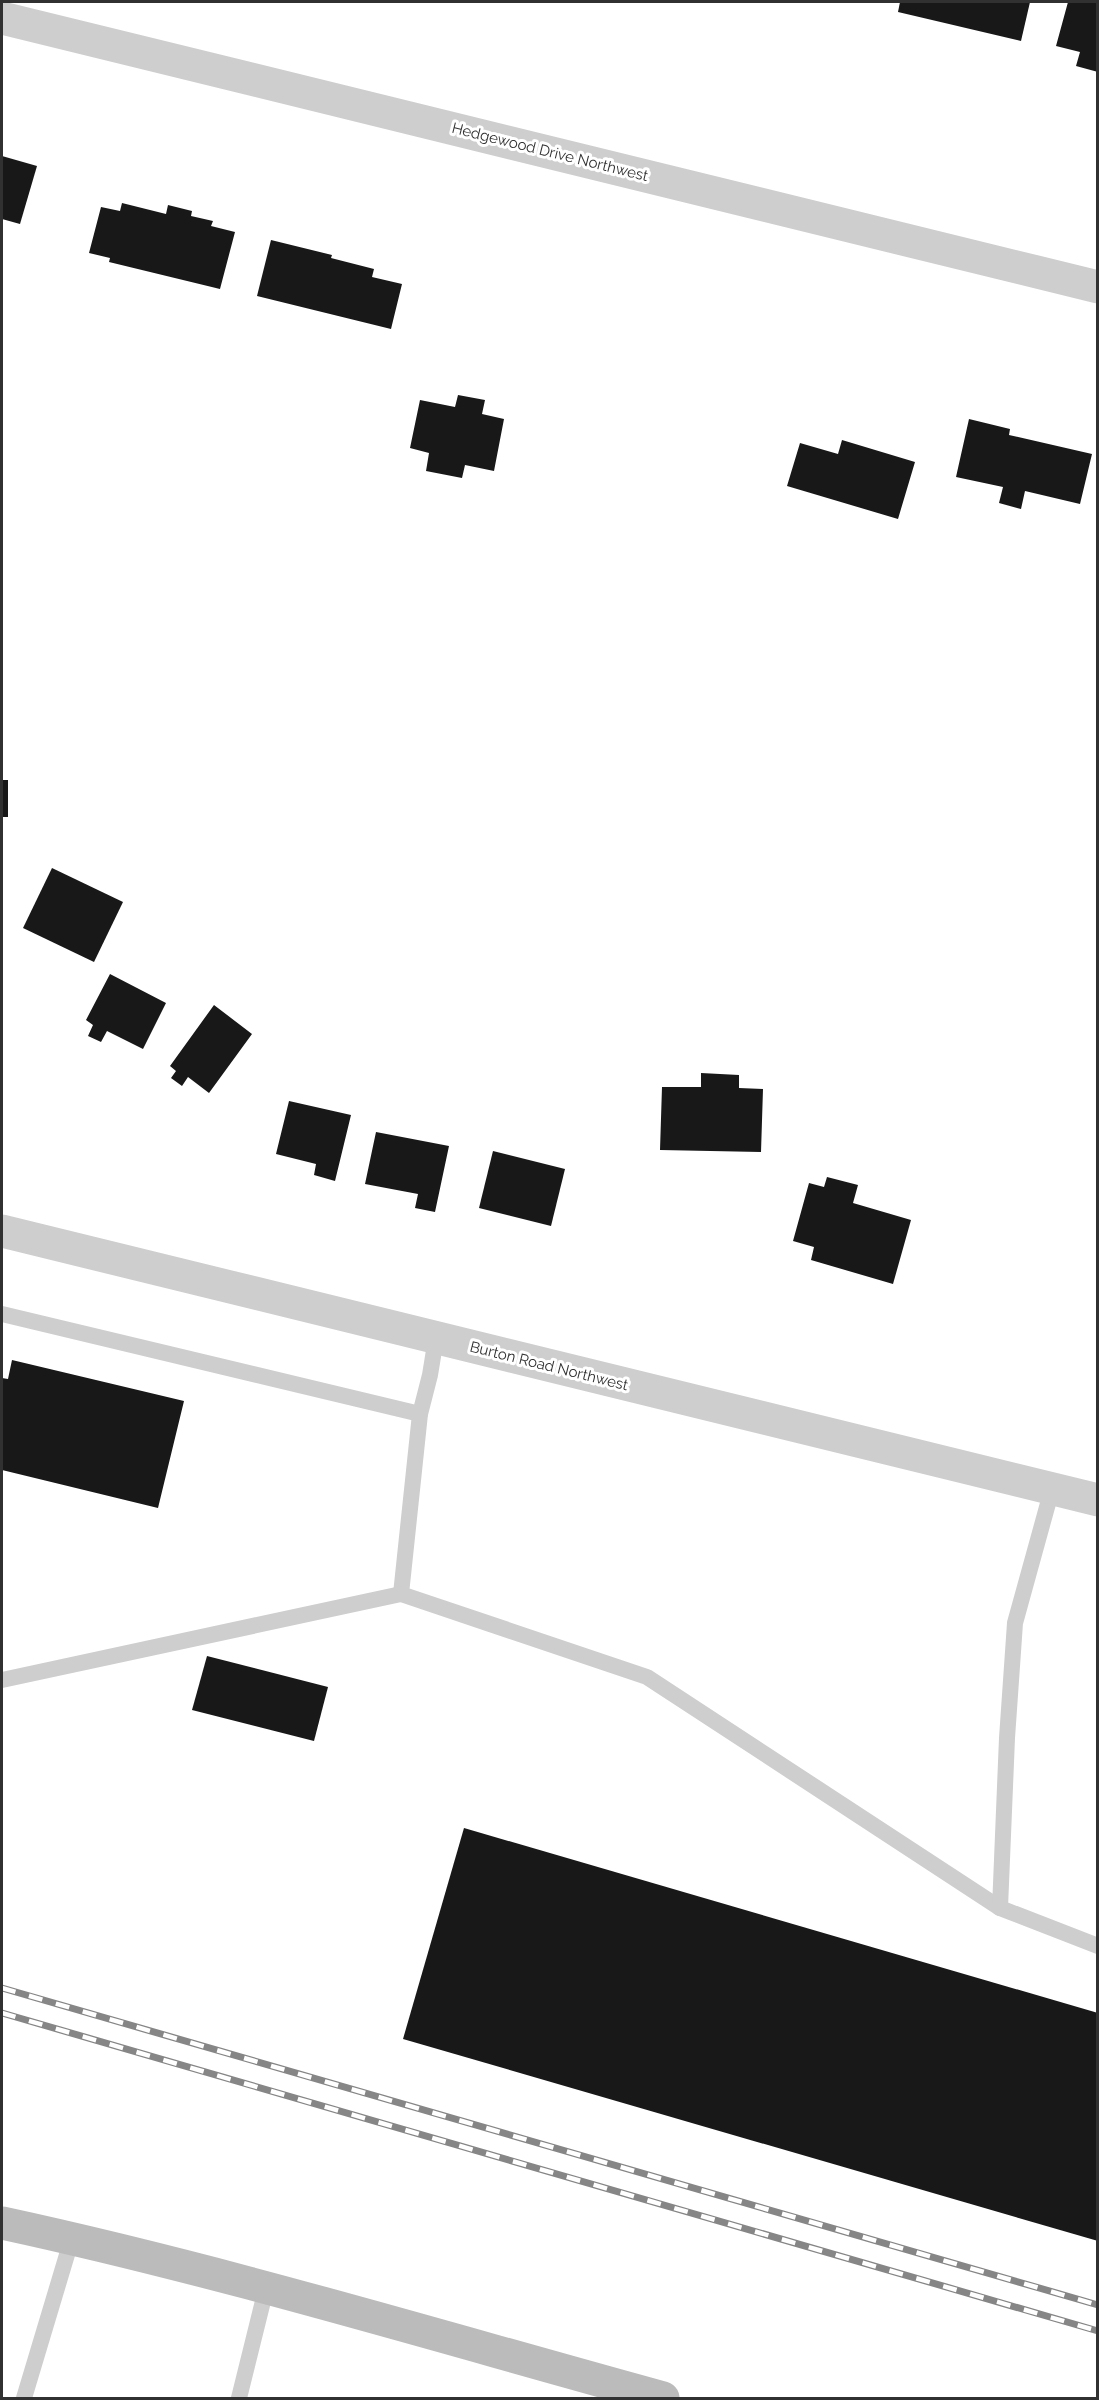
<svg xmlns="http://www.w3.org/2000/svg" width="1099" height="2400" font-family="Raleway,sans-serif">
<style>
.building{fill:#181818}
.lines{fill:none;stroke-linecap:round;stroke-linejoin:round}
.service{stroke:#cecece;stroke-width:16}
.minor{stroke:#cecece;stroke-width:33}
.tertiary{stroke:#cecece;stroke-width:33}
.secondary{stroke:#bbb;stroke-width:33}
.rail-casing{stroke:#868686;stroke-width:7}
.rail{stroke:#fff;stroke-width:4.5;stroke-dasharray:14;stroke-linecap:butt}
.labels{text-anchor:middle;dominant-baseline:central;stroke-width:6;stroke-linejoin:round;paint-order:stroke}
.street-label{font-size:15px;fill:#313131;stroke:#fff}
</style>
<rect width="100%" height="100%" fill="#fff"/>
<g class="building">
<polygon points="900,2 1030,2 1021,41 898,12"/>
<polygon points="1068,2 1098,2 1098,72 1076,66 1080,52 1056,46"/>
<polygon points="2,156 37,166 20,224 2,219"/>
<polygon points="122,203 166,214 168,205 192,211 191,216 213,221 211,226 235,232 220,289 109,262 110,258 89,253 101,207 120,211"/>
<polygon points="271,240 332,255 331,258 374,269 372,277 402,284 391,329 257,296"/>
<polygon points="458,395 485,400 482,414 504,419 494,471 465,465 462,478 426,471 429,453 410,448 420,400 455,407"/>
<polygon points="969,419 1010,429 1009,435 1092,454 1080,504 1025,491 1021,509 999,503 1003,487 956,477"/>
<polygon points="842,440 915,462 898,519 787,486 800,443 838,454"/>
<rect x="2" y="780" width="6" height="37"/>
<polygon points="52,868 123,902 94,962 23,928"/>
<polygon points="110,974 166,1003 143,1049 107,1031 101,1042 88,1036 93,1025 86,1020"/>
<polygon points="214,1005 252,1034 209,1093 188,1077 182,1086 171,1078 176,1071 170,1066"/>
<polygon points="701,1073 739,1075 739,1088 763,1089 761,1152 660,1150 662,1087 701,1087"/>
<polygon points="289,1101 351,1115 335,1181 314,1175 316,1164 276,1154"/>
<polygon points="376,1132 449,1146 435,1212 415,1208 418,1194 365,1184"/>
<polygon points="493,1151 565,1169 551,1226 479,1208"/>
<polygon points="827,1177 858,1185 853,1203 911,1220 893,1284 811,1260 814,1247 793,1241 809,1183 824,1187"/>
<polygon points="12,1360 184,1401 158,1508 2,1470 2,1378 8,1379"/>
<polygon points="207,1656 328,1687 314,1741 192,1710"/>
<polygon points="464,1828 1098,2013 1098,2241 403,2039"/>
</g>
<g class="lines">
<g class="service">
<polyline points="2,1314 420,1414"/>
<polyline points="436,1338 430,1375 420,1414 401,1594 647,1677 1000,1908"/>
<polyline points="1052,1489 1015,1623 1007,1738 1000,1908 1098,1946"/>
<polyline points="2,1680 401,1594"/>
<polyline points="24,2398 72,2238"/>
<polyline points="239,2398 266,2289"/>
</g>
<polyline class="minor" points="2,18 1098,287"/>
<polyline class="tertiary" points="2,1231 1098,1500"/>
<path class="secondary" d="M2,2223c222,48 442,115 661,175"/>
<defs>
<g id="rail">
<polyline points="2,1988 1098,2305"/>
<polyline points="2,2013 1098,2331"/>
</g>
</defs>
<use href="#rail" class="rail-casing"/>
<use href="#rail" class="rail"/>
</g>
<g class="labels">
<g class="street-label">
<text transform="translate(550 152) rotate(14)">Hedgewood Drive Northwest</text>
<text transform="translate(549 1366) rotate(14)">Burton Road Northwest</text>
</g>
</g>
<rect width="1099" height="2400" fill="none" stroke="#313131" stroke-width="6"/>
</svg>
